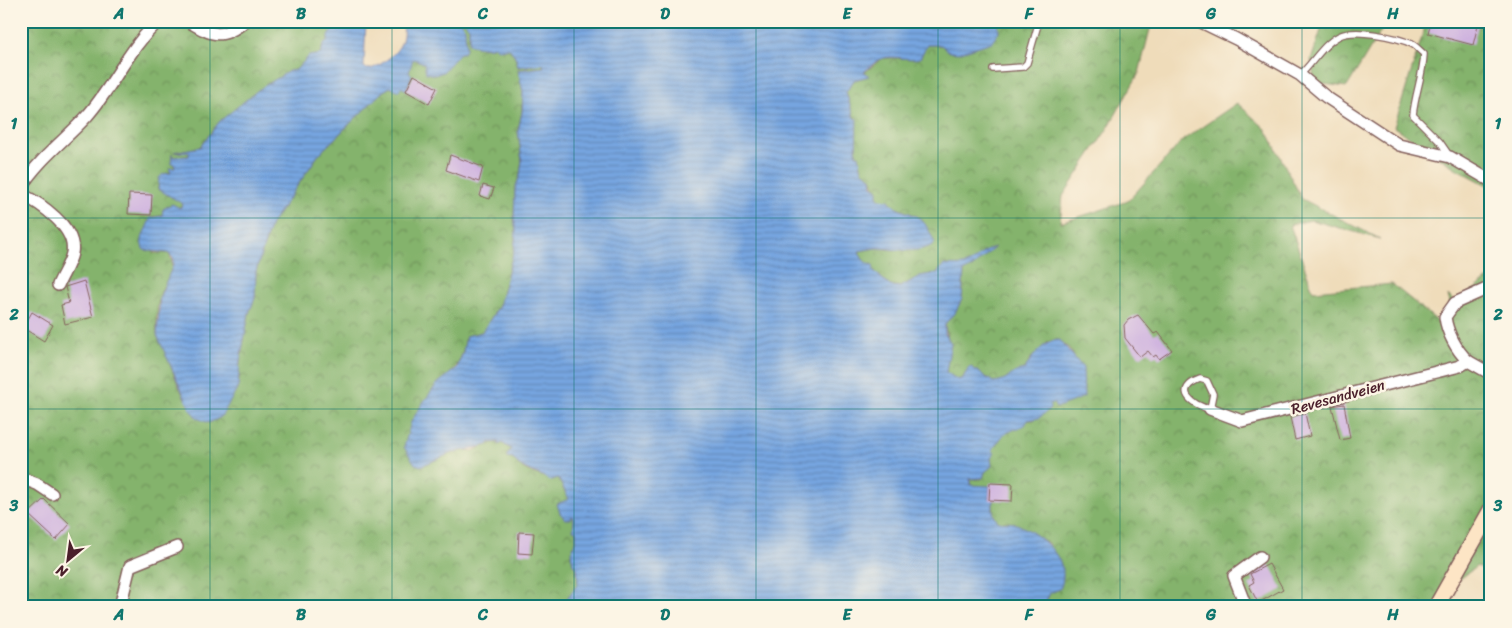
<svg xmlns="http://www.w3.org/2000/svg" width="1512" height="628" font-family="Sriracha,sans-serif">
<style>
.forest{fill:url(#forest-crowns);stroke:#67694c}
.water{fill:url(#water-rules);stroke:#606286}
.building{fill:#cfb3df}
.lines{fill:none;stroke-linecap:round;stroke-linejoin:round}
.service-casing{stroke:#84615d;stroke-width:8}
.minor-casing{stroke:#84615d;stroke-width:14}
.secondary-casing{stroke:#84615d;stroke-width:18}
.service{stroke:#fff;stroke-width:5.5}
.minor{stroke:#fff;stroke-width:11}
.secondary{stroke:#fde5c5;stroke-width:15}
.grid{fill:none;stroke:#0f766e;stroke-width:1;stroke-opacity:0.55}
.labels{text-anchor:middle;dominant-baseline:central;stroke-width:5;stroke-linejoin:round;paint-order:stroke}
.street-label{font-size:15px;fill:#4a1f2b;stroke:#fcf5e5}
.neatline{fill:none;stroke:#0f766e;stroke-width:2}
.grid-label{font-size:16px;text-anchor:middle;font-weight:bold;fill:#0f766e}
</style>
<defs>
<pattern id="forest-crowns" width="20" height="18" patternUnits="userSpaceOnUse" patternTransform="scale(1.25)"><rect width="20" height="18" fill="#84b36c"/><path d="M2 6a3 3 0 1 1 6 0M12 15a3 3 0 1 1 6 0" fill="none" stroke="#6e9159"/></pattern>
<pattern id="water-rules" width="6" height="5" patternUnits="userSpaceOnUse" patternTransform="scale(1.25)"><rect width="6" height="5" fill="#76a5e0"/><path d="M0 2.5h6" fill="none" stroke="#6386b6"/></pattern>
</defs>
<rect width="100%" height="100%" fill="#fcf5e5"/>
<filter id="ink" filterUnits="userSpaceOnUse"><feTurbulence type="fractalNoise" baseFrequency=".02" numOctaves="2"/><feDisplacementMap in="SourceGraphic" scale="10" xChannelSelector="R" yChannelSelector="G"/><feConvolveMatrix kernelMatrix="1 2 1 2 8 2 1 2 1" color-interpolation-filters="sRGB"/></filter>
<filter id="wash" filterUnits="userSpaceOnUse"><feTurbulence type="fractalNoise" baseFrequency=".0096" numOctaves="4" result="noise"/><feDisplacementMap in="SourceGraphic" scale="20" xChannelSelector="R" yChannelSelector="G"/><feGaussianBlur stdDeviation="1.12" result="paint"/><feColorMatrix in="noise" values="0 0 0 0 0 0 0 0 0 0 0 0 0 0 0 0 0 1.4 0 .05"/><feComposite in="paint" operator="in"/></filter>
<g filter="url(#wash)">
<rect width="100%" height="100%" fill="#efdcba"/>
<g class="forest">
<path d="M21,21h317l-9,15 -1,5 -5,4 -2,9 -12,2 -13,14 -7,1 -69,50 -20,26 -26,5h16v4l-18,1 3,11 -5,1 1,4 -8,1 -4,4 -1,11 25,14c-5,10 -20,13 -30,14v36h15c11,14 -4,28 -8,42 -3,10 -4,29 -3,39 1,6 6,12 8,18 9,22 17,46 32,66l41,-30 2,-27 9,-48 6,-15 1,-27 15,-47 48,-70 63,-62 8,-5 9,4 14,-32c15,5 40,-1 52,-10l-5,-28h3l6,6v16l2,2 17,3 7,-2 4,4 10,-2 6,8 3,11 26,-3v3l-26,3 5,22 -1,20 -4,19 4,30 -2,14 -5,14 -1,29 2,13 -2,19 -15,56 -17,26 -16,4c-4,24 -8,34 -29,48l-16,82 31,-13 13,-3 8,1 16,-8 9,-1 1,3 3,-2 9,6 -5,8 7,1c9,14 29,20 45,20l11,22 5,19 3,19 -6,16c3,7 11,29 5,35 -4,5 -8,8 -12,13l1,5h-544z"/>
<path d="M998,21h154l-13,52 -31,55 -45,68 -3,27 68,-22 55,-61 54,-37 29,26 36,70 78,40 -69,-19 -21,5 23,66 79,-7 54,44 4,-24 -2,-9 6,6 6,-1 31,-23v298l-14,-9 -26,20 2,21h-410l7,-14 9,-4 -10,-45c-14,-9 -32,-25 -49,-21 -8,-6 -7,-14 -7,-23l-23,-15v-6h12l9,-21v-7l13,-17 24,-14h6l15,-16 35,-22c-4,-13 -17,-53 -37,-39 -4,3 -6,8 -10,12 -2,1 -5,2 -6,3 -3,3 -3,8 -6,11 -7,6 -22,13 -32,13l-22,-15h-2l-6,11 -6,2 -11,-8 2,-24 -3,-24 17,-25 2,-28 8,-4 15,-17c-17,16 -20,17 -43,15l-7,8 -17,3 -20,11 -10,-1 -29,-28 -2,-7 17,-3 21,2 20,-34 -23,-9 -5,-7 -11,-1 -7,-22 -9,-6 -3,-15 -3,-1v-31l-10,-32 8,-12 14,-4 -4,-3 18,-15h38l7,-13h14l9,7 49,-20z"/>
<polygon points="1324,21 1387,21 1347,87 1315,83 1311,60"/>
<polygon points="1406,21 1491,21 1491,187 1457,169 1394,127 1425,27"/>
</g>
<g class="water">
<path d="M338,21h28l-2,46 3,2c7,0 12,-4 18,-8 15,-11 20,-20 18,-40h57l5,7 1,21 -3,4h-3l-17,19 -8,3 -9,-2 -2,-10 -11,-4 -4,14 3,2 -6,15 -5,-3 -2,4 -9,-4 -8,5 -63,62 -48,70 -15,47 -1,27 -6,15 -9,48 -2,27 -17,29 -12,6 -12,-5 -7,-9 -33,-74 3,-39 13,-31v-7l-5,-5 -24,-3c-7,-10 4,-22 6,-32l12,-2 1,-7 9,-5 8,4 3,-4 -25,-15 1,-11 4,-4 8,-1 -2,-5h6l-1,-4h-3l1,-10 1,3 16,-1v-4h-15l26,-5 20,-26 38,-31 31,-19 7,-1 13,-14 12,-2 2,-9 5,-4v-5z"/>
<path d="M463,21h535l1,11 -7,10 -34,11 -8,-1 -9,-7h-14l-7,13c-13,3 -24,-3 -36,0 -7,1 -15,10 -20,14l5,4 -15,4 -8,12 8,26 3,1 -1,36h3l3,16 9,6 1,9 6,4v9l11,1c8,12 16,10 27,16 10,5 14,17 19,27 -14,12 -38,6 -57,5 -6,0 -13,2 -19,3 2,7 6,13 14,14l1,6 16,15 10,1 20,-11 17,-3 7,-8c37,3 24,-8 51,-18l-23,21 -8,3 -2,28 -6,12 -11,13v10l6,9 -5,29 12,8 5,-2 6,-11h2l22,15c14,0 21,-12 32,-13 6,-12 21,-30 35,-29l23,28 1,29 -28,11 -3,-5 -3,1v5l-11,9 -11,2 -3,5 -21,9 -12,16 3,3 -4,5 1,8 -7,6 -2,6 -13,1v6l20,1 -1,13 4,1c0,6 -1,14 3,19 4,6 11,2 18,4 24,9 60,37 46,66l-10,4 -7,14h-478l-1,-5 14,-18 -1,-16 -4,-4 -2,-10 5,-16v-7l-3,-1 1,-11 -2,-3 -1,3h-6l-5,-6 -3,-9 12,-5 -11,-21 -9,3c-8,-9 -27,-9 -36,-23l-7,-1 5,-8 -9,-6 -3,2 -1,-3 -9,1 -1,2 -36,8 -31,13 -6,-2 -11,-17 7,-25 11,-18 15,-20 20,-16 6,-16 3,-16 16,-4 17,-26 15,-56 2,-19 -2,-13 1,-29 5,-14 2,-14 -4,-30 4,-19 1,-20 -5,-22 26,-3 -1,-3 -25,3 -3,-11 -6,-8 -10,2 -5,-4 -6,2 -17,-3 -2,-2v-16z"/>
</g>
<g id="blocks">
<g class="building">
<polygon points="1431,21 1479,21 1473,45 1428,33"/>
<polygon points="414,75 437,88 429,104 406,91"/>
<polygon points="450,155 483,167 479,182 446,170"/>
<polygon points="483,185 494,188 490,199 480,196"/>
<polygon points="129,194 152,195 151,215 128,214"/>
<polygon points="84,281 93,317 65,324 61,305 69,303 65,287"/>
<polygon points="32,312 53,325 44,341 23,328"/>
<polygon points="1138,315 1154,334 1158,332 1172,350 1159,359 1156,355 1153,357 1148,351 1140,357 1125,338 1124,325 1128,320"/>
<polygon points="1344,404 1350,438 1340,440 1332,406"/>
<polygon points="1305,413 1310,436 1295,440 1290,417"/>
<polygon points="990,483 1013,484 1012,501 989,500"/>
<polygon points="44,499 70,524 56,540 28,514"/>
<polygon points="519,532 534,533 532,554 518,553"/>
<polygon points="1269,564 1283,589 1258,603 1249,585 1254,582 1250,574"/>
</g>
</g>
</g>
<g filter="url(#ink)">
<use href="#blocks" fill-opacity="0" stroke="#84615d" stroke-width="1"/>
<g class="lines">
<defs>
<g id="service">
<polyline points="993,69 1023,67 1027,63 1039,21"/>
<path d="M1300,75c13,-12 23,-31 39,-39 16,-8 57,1 73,8 4,2 8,7 12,10 -1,21 -9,40 -11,61l27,27 9,13"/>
<path d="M1200,379l7,2 6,13 -3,15c-19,-4 -37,-20 -10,-30z"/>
</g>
<g id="minor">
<path d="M188,21c24,14 33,20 57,0"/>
<polyline points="1199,21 1236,39 1300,75 1326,97 1399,145 1450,157 1491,181"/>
<path d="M21,187c18,-28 44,-47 66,-71 26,-29 42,-69 72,-95"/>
<path d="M21,194c19,9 56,34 51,59 -2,11 -10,22 -14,32"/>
<path d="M1468,361c-12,-11 -21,-29 -23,-44l10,-14 36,-16"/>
<polyline points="1210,409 1242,421 1460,366 1468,361 1491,374"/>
<polyline points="21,478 37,484 52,494"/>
<polyline points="120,607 130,566 177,547"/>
<polyline points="1246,607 1234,576 1260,557"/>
</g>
<polyline id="secondary" points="1436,607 1491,510"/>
</defs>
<use href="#service" class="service-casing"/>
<use href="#minor" class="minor-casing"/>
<use href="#secondary" class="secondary-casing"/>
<use href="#service" class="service"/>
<use href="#minor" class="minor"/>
<use href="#secondary" class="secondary"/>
</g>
</g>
<path class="grid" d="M210,21v586M392,21v586M574,21v586M756,21v586M938,21v586M1120,21v586M1302,21v586M21,218h1470M21,409h1470"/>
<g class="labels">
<g class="street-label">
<text transform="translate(1338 397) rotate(-15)">Revesandveien</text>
</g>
</g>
<rect width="1512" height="628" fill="none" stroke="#fcf5e5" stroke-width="55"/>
<g transform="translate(68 560) rotate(209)" stroke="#fcf5e5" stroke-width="4" paint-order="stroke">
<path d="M0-4L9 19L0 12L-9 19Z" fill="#4a1f2b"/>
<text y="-8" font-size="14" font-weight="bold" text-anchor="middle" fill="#4a1f2b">N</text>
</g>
<rect x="28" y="28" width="1456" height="572" class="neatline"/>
<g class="grid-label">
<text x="119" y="19">A</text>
<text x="301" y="19">B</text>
<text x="483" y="19">C</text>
<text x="665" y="19">D</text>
<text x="847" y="19">E</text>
<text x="1029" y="19">F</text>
<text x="1211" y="19">G</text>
<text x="1393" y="19">H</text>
<text x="14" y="129">1</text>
<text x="1498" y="129">1</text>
<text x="14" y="320">2</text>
<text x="1498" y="320">2</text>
<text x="14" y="511">3</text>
<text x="1498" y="511">3</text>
<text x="119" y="620">A</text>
<text x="301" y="620">B</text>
<text x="483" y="620">C</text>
<text x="665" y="620">D</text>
<text x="847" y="620">E</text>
<text x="1029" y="620">F</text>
<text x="1211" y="620">G</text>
<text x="1393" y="620">H</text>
</g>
</svg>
